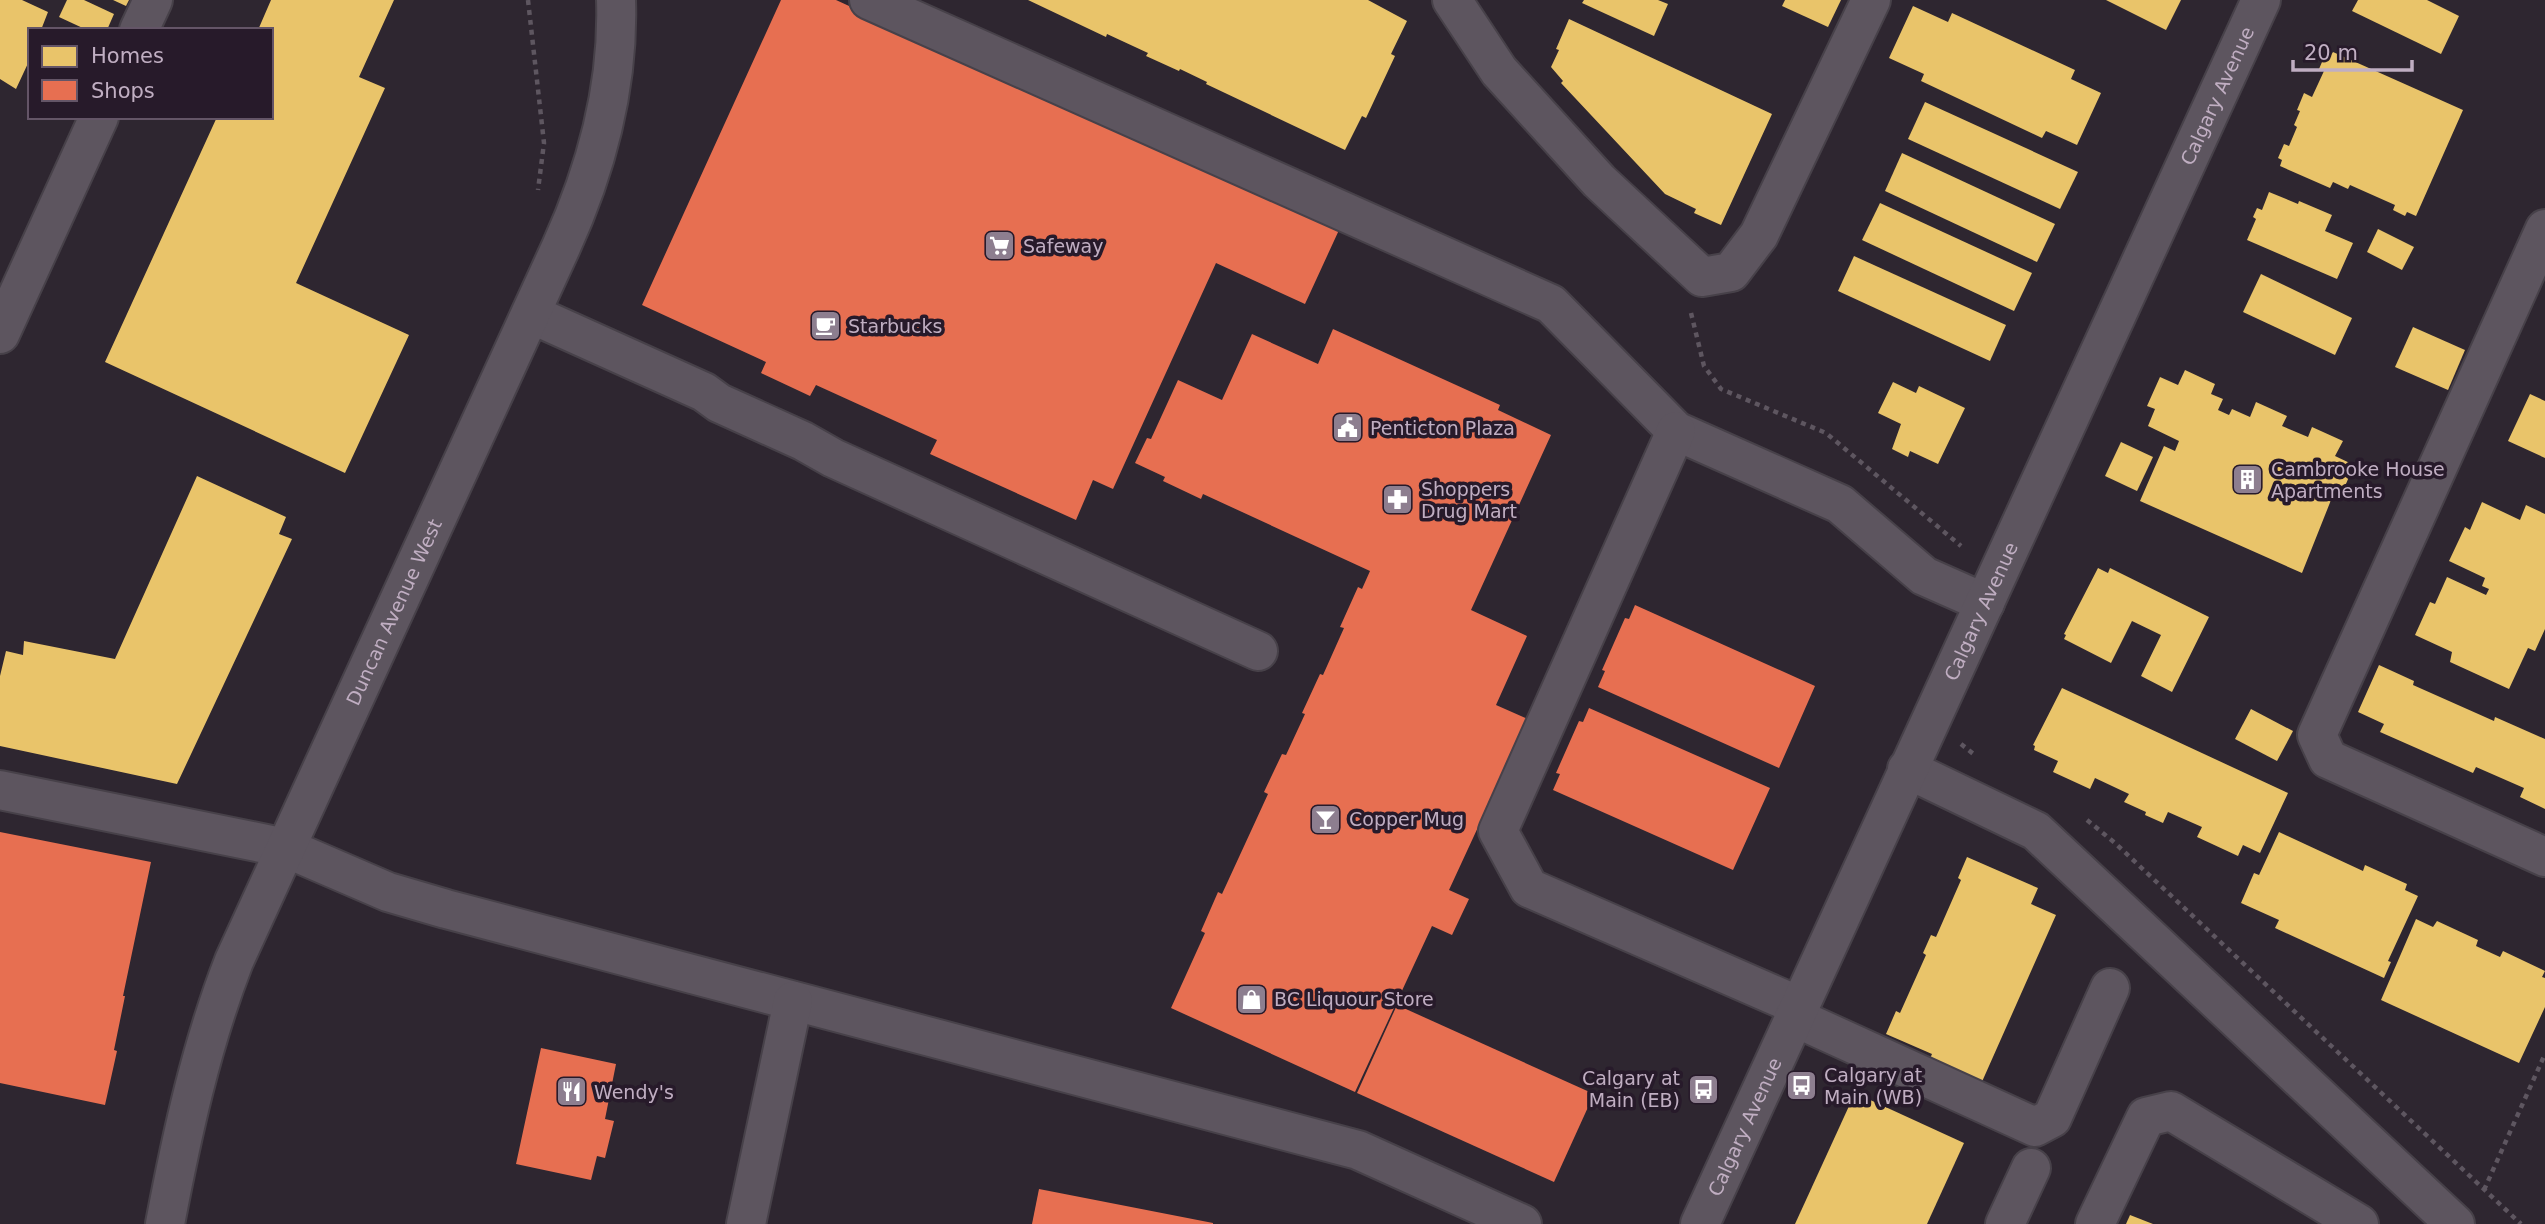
<svg xmlns="http://www.w3.org/2000/svg" width="2545" height="1224" font-family="'DejaVu Sans',sans-serif">
<style>
.homes{fill:#e9c46a}
.shops{fill:#e76f51}
.lines{fill:none;stroke-linecap:round;stroke-linejoin:round}
.minor-casing{stroke:#474149;stroke-width:42}
.path{stroke:#5e5660;stroke-width:4.5;stroke-dasharray:5 5;stroke-linecap:butt}
.minor{stroke:#5d555f;stroke-width:38}
.labels{text-anchor:middle;dominant-baseline:central;stroke-width:7;stroke-linejoin:round;paint-order:stroke}
.street-label{font-size:19px;fill:#c0aec2;stroke:#271a2a}
.poi-label{font-size:19px;fill:#c0aec2;stroke:#271a2a;text-anchor:start}
</style>
<rect width="100%" height="100%" fill="#2e2630"/>
<g class="homes">
<polygon points="0,0 22,0 48,12 41,30 30,30 30,59 16,89 0,79"/>
<polygon points="67,0 84,0 114,14 107,30 87,30 59,17"/>
<polygon points="113,0 129,0 126,6"/>
<polygon points="271,0 394,0 359,77 385,88 296,283 409,335 345,473 105,362 217,117 271,117 271,30 258,30"/>
<polygon points="1028,0 1368,0 1407,21 1391,54 1395,56 1366,118 1362,116 1345,150 1206,84 1207,82 1180,69 1179,71 1146,56 1148,53 1107,34 1106,37"/>
<polygon points="1584,0 1658,0 1668,4 1654,36 1582,3"/>
<polygon points="1785,0 1841,0 1828,27 1782,6"/>
<polygon points="2106,0 2181,0 2166,30"/>
<polygon points="2358,0 2427,0 2459,16 2441,54 2352,11"/>
<polygon points="1913,6 1948,22 1952,13 2075,70 2071,79 2101,93 2077,145 2046,131 2042,138 1921,81 1924,74 1889,58"/>
<polygon points="1569,19 1772,114 1721,225 1694,213 1696,209 1665,194 1561,83 1563,81 1551,67 1559,50 1556,49"/>
<polygon points="2333,52 2463,110 2416,216 2407,212 2405,216 2393,210 2395,205 2350,185 2348,189 2333,182 2330,188 2280,166 2282,160 2278,158 2284,144 2289,146 2297,127 2294,125 2300,111 2297,110 2304,93 2312,97 2324,71 2319,69 2325,55 2330,57"/>
<polygon points="1925,102 2078,172 2060,209 1908,139"/>
<polygon points="1902,153 2055,224 2037,262 1885,191"/>
<polygon points="2269,192 2298,204 2299,201 2332,215 2325,231 2353,243 2337,279 2247,240 2256,219 2253,217 2257,208 2262,210"/>
<polygon points="1880,203 2032,273 2014,311 1862,240"/>
<polygon points="2378,229 2414,247 2402,270 2367,252"/>
<polygon points="1854,256 2006,325 1990,361 1838,291"/>
<polygon points="2261,274 2352,318 2335,355 2243,312"/>
<polygon points="2413,327 2465,350 2448,390 2395,367"/>
<polygon points="2185,370 2215,384 2211,394 2223,399 2218,410 2229,415 2232,409 2250,417 2256,402 2287,416 2282,426 2308,437 2312,427 2343,441 2335,456 2354,465 2340,498 2333,495 2302,573 2140,501 2164,446 2175,451 2179,441 2148,426 2155,409 2147,406 2160,377 2178,385"/>
<polygon points="1893,382 1916,393 1919,386 1965,408 1938,464 1910,451 1908,457 1892,449 1901,424 1878,413"/>
<polygon points="2530,394 2545,401 2545,458 2508,441"/>
<polygon points="2121,442 2153,457 2137,491 2105,476"/>
<polygon points="197,476 286,517 279,534 292,539 177,784 0,746 0,676 6,651 23,655 24,641 115,659"/>
<polygon points="2482,502 2520,520 2526,505 2545,514 2545,629 2535,651 2528,648 2509,689 2450,662 2452,652 2415,635 2430,602 2435,604 2447,577 2486,595 2489,589 2482,586 2485,578 2449,561 2465,527 2470,530"/>
<polygon points="2098,568 2108,573 2110,568 2209,617 2172,692 2141,676 2161,635 2132,621 2111,663 2064,639 2066,635 2064,634"/>
<polygon points="2379,665 2414,681 2413,685 2494,721 2495,717 2545,739 2545,809 2520,797 2524,788 2476,767 2473,773 2380,732 2384,724 2358,712"/>
<polygon points="2062,688 2288,793 2260,853 2243,845 2238,856 2197,837 2202,827 2168,812 2163,823 2145,815 2146,812 2124,802 2129,794 2095,778 2090,789 2053,772 2058,761 2034,750 2035,746 2033,745"/>
<polygon points="2251,709 2293,731 2277,761 2235,739"/>
<polygon points="2279,832 2363,871 2365,865 2407,884 2405,890 2418,896 2388,961 2391,962 2384,978 2275,928 2279,920 2241,903 2254,873 2259,875"/>
<polygon points="1967,857 2038,888 2031,904 2056,915 1981,1084 1929,1061 1932,1054 1886,1034 1896,1011 1900,1013 1926,955 1923,953 1931,935 1936,937 1961,880 1958,878"/>
<polygon points="2416,919 2433,927 2437,921 2478,940 2476,946 2500,957 2503,951 2545,971 2542,977 2545,978 2545,1007 2519,1063 2381,1000"/>
<polygon points="1855,1093 1964,1143 1927,1224 1795,1224"/>
<polygon points="2130,1215 2153,1224 2126,1224"/>
</g>
<g class="shops">
<polygon points="781,0 836,0 1339,230 1305,304 1216,263 1113,489 1093,480 1076,520 930,454 937,440 816,385 810,396 761,373 766,362 642,305"/>
<polygon points="1333,329 1500,405 1498,410 1551,435 1471,610 1527,636 1496,705 1528,719 1449,890 1469,899 1452,935 1432,926 1355,1092 1171,1008 1205,933 1201,931 1218,892 1222,894 1268,794 1264,792 1282,754 1286,755 1305,714 1302,713 1320,674 1323,675 1344,628 1340,627 1358,587 1362,589 1370,571 1203,494 1201,499 1163,481 1165,477 1135,463 1147,438 1151,439 1178,380 1222,400 1252,334 1318,364"/>
<polygon points="1635,605 1815,686 1779,768 1598,687 1605,671 1602,670 1625,618 1629,619"/>
<polygon points="1589,708 1770,788 1733,870 1553,790 1560,774 1556,773 1579,721 1583,722"/>
<polygon points="0,832 151,862 123,996 125,996 114,1050 117,1051 105,1105 0,1083"/>
<polygon points="1397,1005 1594,1094 1554,1182 1357,1093"/>
<polygon points="541,1048 616,1064 605,1119 614,1121 605,1158 597,1156 591,1180 516,1164"/>
<polygon points="1039,1189 1213,1223 1213,1224 1032,1224"/>
</g>
<g class="lines">
<defs>
<g id="minor">
<polyline points="869,0 1551,304 1676,431 1840,504 1924,576 1985,603"/>
<polyline points="1452,0 1499,71 1599,181 1702,277 1731,272 1759,235 1871,0"/>
<polyline points="139,30 153,0"/>
<polyline points="2545,229 2317,735 2328,759 2545,857"/>
<polyline points="531,314 704,392 719,403 803,441 833,458 1258,651"/>
<polyline points="0,334 99,117"/>
<polyline points="1676,431 1498,831 1529,888 1799,1006"/>
<polyline points="1907,769 2036,831 2455,1224"/>
<polyline points="0,790 286,848 388,892 446,909 1358,1150 1522,1224"/>
<polyline points="1794,1017 2035,1127 2052,1118 2110,988"/>
<path id="s1" d="M165,1224c17,-90 36,-178 69,-263l327,-714c36,-79 58,-160 55,-247"/>
<polyline points="746,1224 793,1001"/>
<path id="s2" d="M1700,1224l561,-1224"/>
<polyline points="2005,1224 2031,1168"/>
<polyline points="2095,1224 2146,1117 2171,1111 2359,1224"/>
</g>
</defs>
<use href="#minor" class="minor-casing"/>
<g class="path">
<polyline points="528,0 544,143 538,190"/>
<polyline points="1691,313 1704,366 1721,389 1826,433 1961,546"/>
<polyline points="1961,744 1976,756"/>
<polyline points="2087,820 2115,843 2521,1224"/>
<polyline points="2484,1190 2545,1054"/>
</g>
<use href="#minor" class="minor"/>
</g>
<defs>
<symbol id="supermarket-square" viewBox="-11 -11 22 22"><rect x="-9" y="-9" width="18" height="18" rx="4" fill="#8d7e8f" stroke="#271a2a"/><path d="M-6-5.5h2.5l.6 2H6L4.5 2H-2.5L-4.4-4H-6ZM-1.5 3.2a1.3 1.3 0 1 0 .1 0ZM3 3.2a1.3 1.3 0 1 0 .1 0Z" fill="#fff"/></symbol>
<symbol id="cafe-square" viewBox="-11 -11 22 22"><rect x="-9" y="-9" width="18" height="18" rx="4" fill="#8d7e8f" stroke="#271a2a"/><path d="M-5.5-4.5H6V0H3Q3 3.5 0 3.5H-2.5Q-5.5 3.5-5.5 0ZM3-3.2v2h1.7v-2ZM-6 4.5H4V6H-6Z" fill="#fff"/></symbol>
<symbol id="civic-square" viewBox="-11 -11 22 22"><rect x="-9" y="-9" width="18" height="18" rx="4" fill="#8d7e8f" stroke="#271a2a"/><path d="M-.6-6.5H3V-4.5H.6V-3L4-1V1h2V6H-6V1h2V-1L-.6-3ZM-1.2 2.5V6h2.4V2.5Z" fill="#fff"/></symbol>
<symbol id="building-square" viewBox="-11 -11 22 22"><rect x="-9" y="-9" width="18" height="18" rx="4" fill="#8d7e8f" stroke="#271a2a"/><path d="M-4-6H4V6H1V3H-1V6H-4ZM-2.5-4.3h1.7v1.8h-1.7ZM.8-4.3h1.7v1.8H.8ZM-2.5-1h1.7V.8h-1.7ZM.8-1h1.7V.8H.8Z" fill="#fff"/></symbol>
<symbol id="pharmacy-square" viewBox="-11 -11 22 22"><rect x="-9" y="-9" width="18" height="18" rx="4" fill="#8d7e8f" stroke="#271a2a"/><path d="M-2-6h4v4h4v4h-4v4h-4v-4h-4v-4h4Z" fill="#fff"/></symbol>
<symbol id="bar-square" viewBox="-11 -11 22 22"><rect x="-9" y="-9" width="18" height="18" rx="4" fill="#8d7e8f" stroke="#271a2a"/><path d="M-6-5H6L.8 .8V4.5H3.5V6h-7V4.5H-.8V.8Z" fill="#fff"/></symbol>
<symbol id="shop-square" viewBox="-11 -11 22 22"><rect x="-9" y="-9" width="18" height="18" rx="4" fill="#8d7e8f" stroke="#271a2a"/><path d="M-5-2.5h2.3a2.7 3.5 0 0 1 5.4 0H5L5.5 6h-11ZM-1.5-2.5h3a1.5 2.3 0 0 0-3 0Z" fill="#fff"/></symbol>
<symbol id="bus-square" viewBox="-11 -11 22 22"><rect x="-9" y="-9" width="18" height="18" rx="4" fill="#8d7e8f" stroke="#271a2a"/><path d="M-5-6H5V4H4V6H2V4H-2V6H-4V4H-5ZM-3.5-4V0h7V-4ZM-3.5 1.2v1.5H-2V1.2ZM2 1.2v1.5H3.5V1.2Z" fill="#fff"/></symbol>
<symbol id="restaurant-square" viewBox="-11 -11 22 22"><rect x="-9" y="-9" width="18" height="18" rx="4" fill="#8d7e8f" stroke="#271a2a"/><path d="M-5-6h1v4h1v-4h1v4h1v-4h1v5L-1.5 .5V6h-2V.5L-5-1ZM5-6V6H3V1.5H1.5Q1.5-4 5-6Z" fill="#fff"/></symbol>
</defs>
<g fill-rule="evenodd">
<use href="#supermarket-square" x="982" y="228" width="35" height="35"/>
<use href="#cafe-square" x="808" y="308" width="35" height="35"/>
<use href="#civic-square" x="1330" y="410" width="35" height="35"/>
<use href="#building-square" x="2230" y="462" width="35" height="35"/>
<use href="#pharmacy-square" x="1380" y="482" width="35" height="35"/>
<use href="#bar-square" x="1308" y="802" width="35" height="35"/>
<use href="#shop-square" x="1234" y="982" width="35" height="35"/>
<use href="#bus-square" x="1784" y="1068" width="35" height="35"/>
<use href="#bus-square" x="1686" y="1072" width="35" height="35"/>
<use href="#restaurant-square" x="554" y="1074" width="35" height="35"/>
</g>
<g class="labels">
<g class="street-label">
<text stroke="none"><textPath href="#s2" startOffset="1241">Calgary Avenue</textPath></text>
<text stroke="none"><textPath href="#s1" startOffset="656">Duncan Avenue West</textPath></text>
<text stroke="none"><textPath href="#s2" startOffset="674">Calgary Avenue</textPath></text>
<text stroke="none"><textPath href="#s2" startOffset="107">Calgary Avenue</textPath></text>
</g>
<g class="poi-label">
<text x="1023" y="246">Safeway</text>
<text x="848" y="326">Starbucks</text>
<text x="1370" y="428">Penticton Plaza</text>
<text x="2271" y="469">Cambrooke House<tspan x="2271" dy="22">Apartments</tspan></text>
<text x="1421" y="489">Shoppers<tspan x="1421" dy="22">Drug Mart</tspan></text>
<text x="1349" y="819">Copper Mug</text>
<text x="1274" y="999">BC Liquour Store</text>
<text x="1824" y="1075">Calgary at<tspan x="1824" dy="22">Main (WB)</tspan></text>
<text x="1680" y="1078" text-anchor="end">Calgary at<tspan x="1680" dy="22">Main (EB)</tspan></text>
<text x="594" y="1092">Wendy's</text>
</g>
</g>
<rect x="28" y="28" width="245" height="91" fill="#271a2a" stroke="#645567" stroke-width="2"/>
<rect x="42" y="46" width="35" height="21" fill="#e9c46a" stroke="#645567" stroke-width="2"/>
<text x="91" y="63" font-size="21" fill="#c0aec2">Homes</text>
<rect x="42" y="80" width="35" height="21" fill="#e76f51" stroke="#645567" stroke-width="2"/>
<text x="91" y="98" font-size="21" fill="#c0aec2">Shops</text>
<path d="M2293 60v10h119v-10" fill="none" stroke="#c0aec2" stroke-width="3.5"/>
<text x="2304" y="60" font-size="21" fill="#c0aec2" stroke="#271a2a" stroke-width="5" paint-order="stroke">20 m</text>
</svg>
